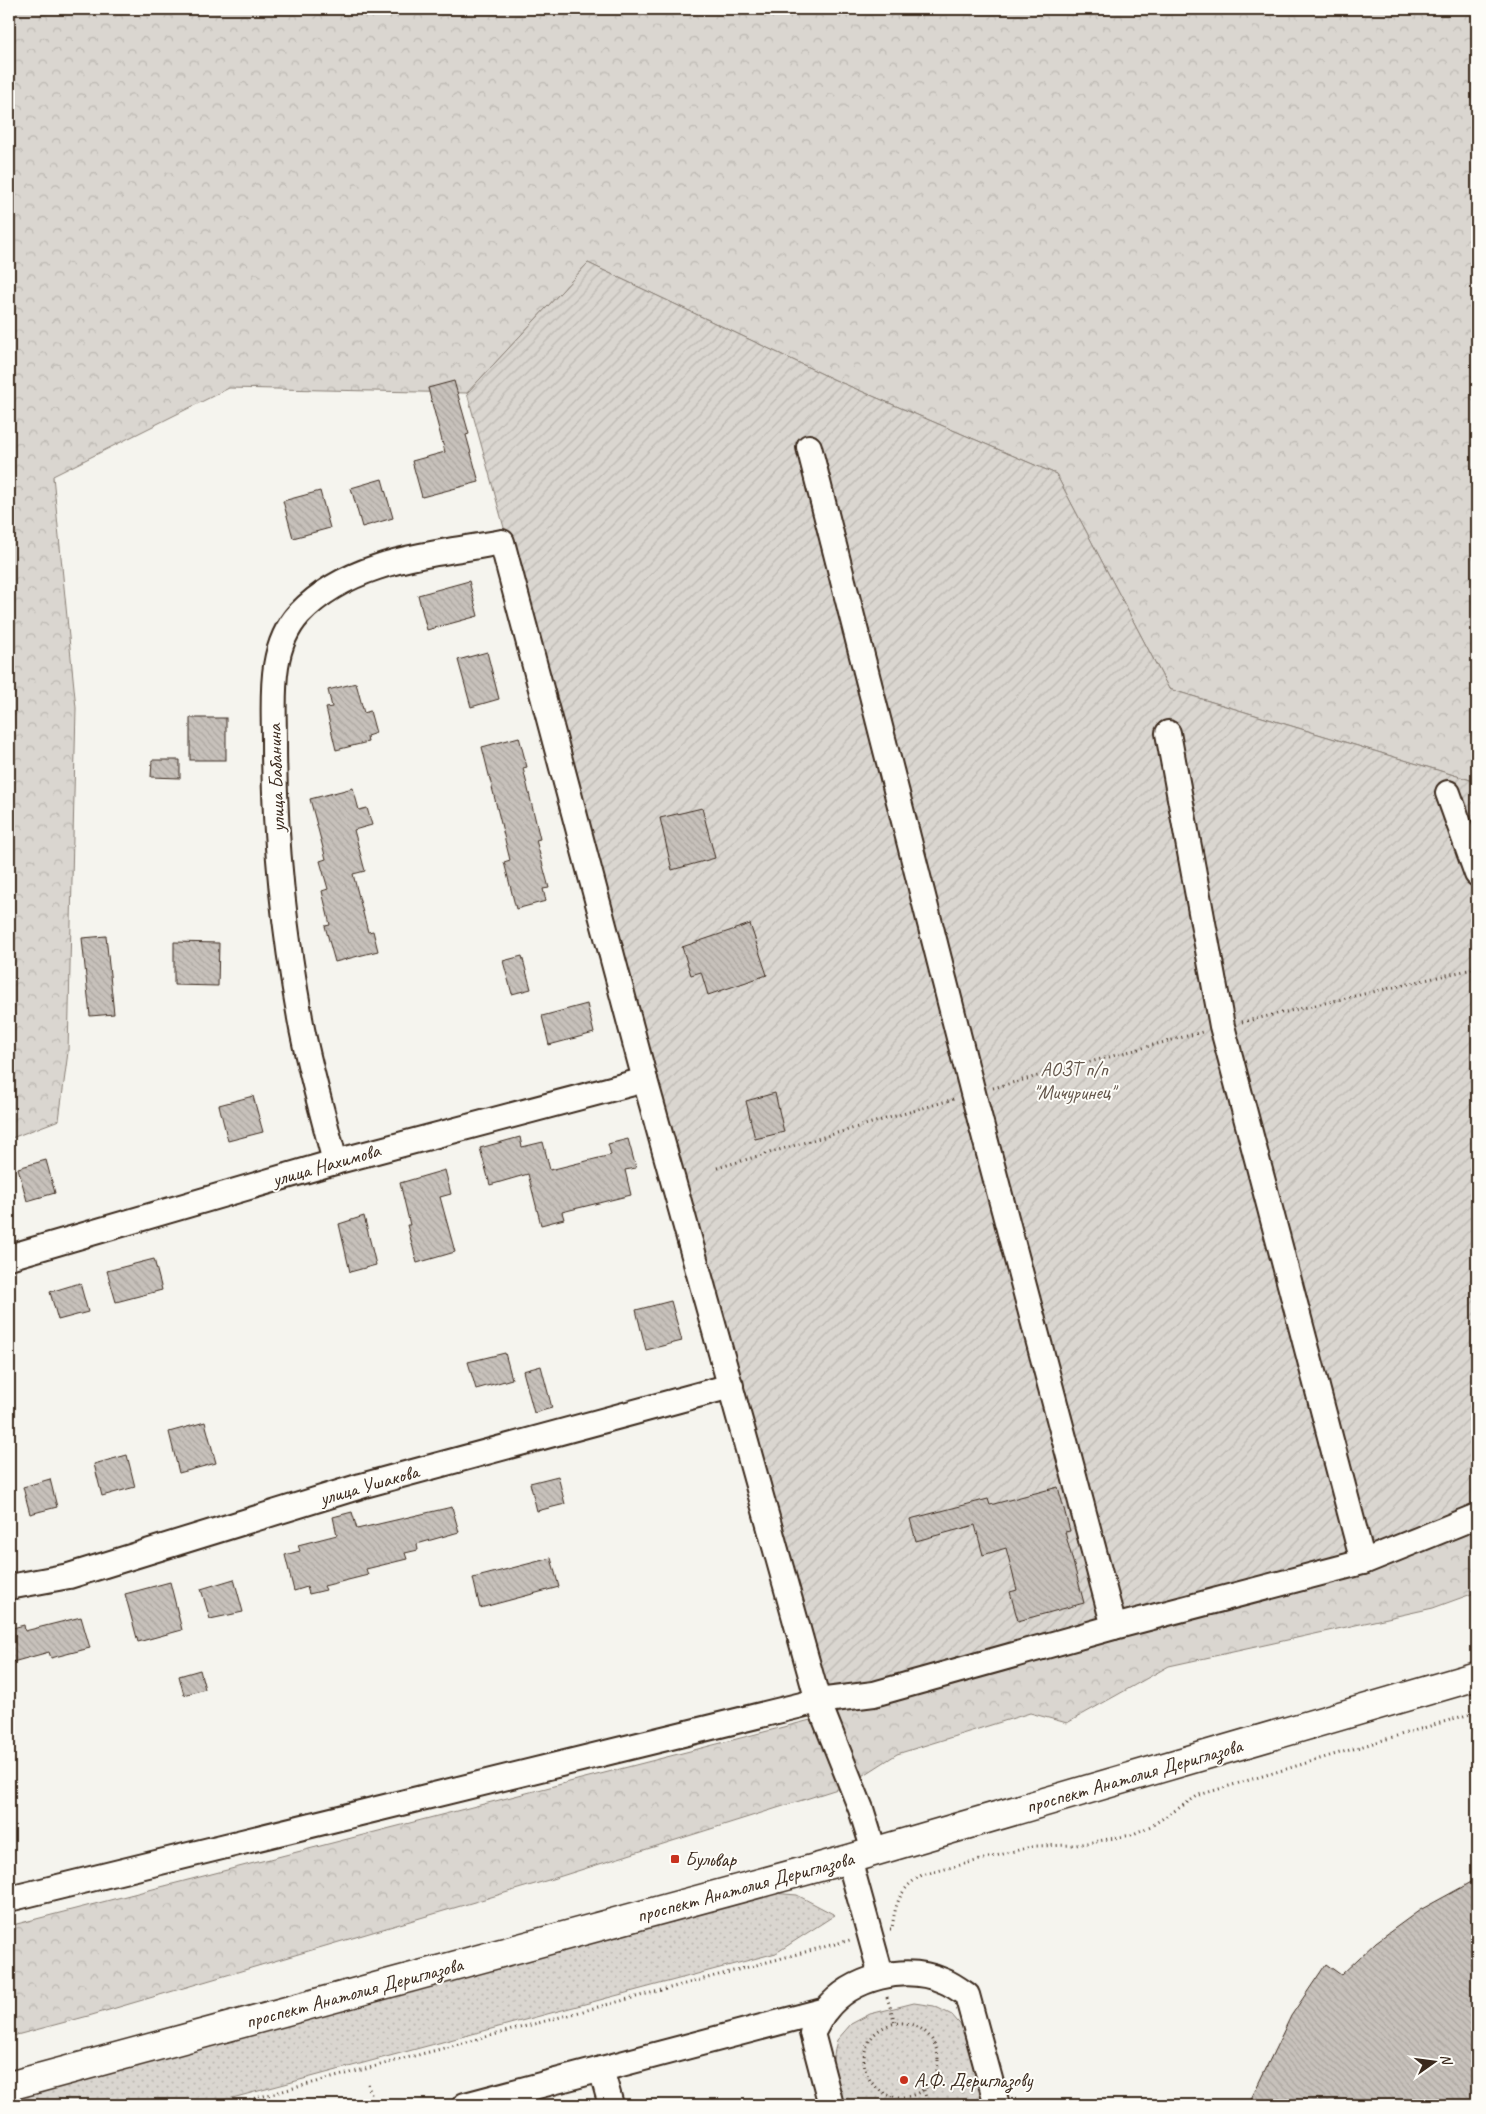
<svg xmlns="http://www.w3.org/2000/svg" width="1486" height="2114" font-family="Caveat,sans-serif">
<style>
.grass{fill:url(#grass-dots);stroke:#8a8077}
.forest{fill:url(#forest-crowns);stroke:#8a8077}
.garden{fill:url(#garden-furrows);stroke:#8a8077}
.building{fill:url(#building-back-hatch);stroke:#3b2a1e}
.lines{fill:none;stroke-linecap:round;stroke-linejoin:round}
.minor-casing{stroke:#3b2a1e;stroke-width:28}
.major-casing{stroke:#3b2a1e;stroke-width:31}
.path{stroke:#3b2a1e;stroke-width:3;stroke-dasharray:1 4;stroke-linecap:butt}
.minor{stroke:#fdfcf7;stroke-width:24}
.major{stroke:#fdfcf7;stroke-width:28}
.poi-dot{fill:#c8321e;stroke:#fdfcf7;stroke-width:2}
.labels{text-anchor:middle;dominant-baseline:central;stroke-width:4;stroke-linejoin:round;paint-order:stroke}
.street-label{font-size:20px;fill:#3b2a1e;stroke:#fdfcf7}
.park-label{font-size:20px;fill:#63554a;stroke:#fdfcf7}
.poi-label{font-size:20px;fill:#3b2a1e;stroke:#fdfcf7;text-anchor:start}
</style>
<defs>
<pattern id="grass-dots" width="8" height="8" patternUnits="userSpaceOnUse" patternTransform="scale(1.25)"><rect width="8" height="8" fill="#dad6d0"/><path d="M2 2h.1M6 6h.1" fill="none" stroke="#bcb8b2" stroke-width="1.8" stroke-linecap="round"/></pattern>
<pattern id="forest-crowns" width="20" height="18" patternUnits="userSpaceOnUse" patternTransform="scale(1.25)"><rect width="20" height="18" fill="#dad6d0"/><path d="M2 6a3 3 0 1 1 6 0M12 15a3 3 0 1 1 6 0" fill="none" stroke="#bcb8b2"/></pattern>
<pattern id="garden-furrows" width="10" height="10" patternUnits="userSpaceOnUse" patternTransform="scale(1.25)"><rect width="10" height="10" fill="#dad6d0"/><path d="M-1 1l2-2M0 10L10 0M9 11l2-2" fill="none" stroke="#bcb8b2"/></pattern>
<pattern id="building-back-hatch" width="6" height="6" patternUnits="userSpaceOnUse" patternTransform="scale(1.25)"><rect width="6" height="6" fill="#c7c1bb"/><path d="M-1 5l2 2M0 0l6 6M5-1l2 2" fill="none" stroke="#aca6a0"/></pattern>
</defs>
<rect width="100%" height="100%" fill="#f5f4ee"/>
<filter id="ink" filterUnits="userSpaceOnUse"><feTurbulence type="fractalNoise" baseFrequency=".02" numOctaves="2"/><feDisplacementMap in="SourceGraphic" scale="10" xChannelSelector="R" yChannelSelector="G"/><feConvolveMatrix kernelMatrix="1 2 1 2 8 2 1 2 1" color-interpolation-filters="sRGB"/></filter>
<g filter="url(#ink)">
<g class="grass">
<polygon points="772,1893 797,1895 835,1915 776,1953 206,2105 9,2105 9,2101"/>
<polygon points="914,2003 934,2006 952,2015 964,2029 985,2105 843,2105 832,2064 837,2040 851,2024 870,2014"/>
</g>
<g class="forest">
<polygon points="9,9 1477,9 1477,782 1169,689 1056,474 835,380 588,263 467,393 229,388 53,476 76,708 68,1052 59,1120 9,1139"/>
<polygon points="1477,1523 1477,1592 1433,1608 1169,1666 1067,1723 1030,1713 897,1754 847,1786 552,1879 92,2015 9,2037 9,1926 830,1715"/>
</g>
<polygon class="garden" points="588,263 835,380 1056,474 1169,689 1477,782 1477,1523 1372,1565 830,1715 467,393"/>
<g class="building">
<polygon points="454,381 469,434 466,435 479,482 422,497 412,461 445,452 428,388"/>
<polygon points="382,479 393,518 362,527 351,488"/>
<polygon points="320,491 330,528 293,538 283,501"/>
<polygon points="469,581 478,616 427,630 418,595"/>
<polygon points="487,652 499,699 471,707 458,660"/>
<polygon points="356,683 364,713 370,711 376,733 367,736 368,742 336,750 326,708 332,707 328,690"/>
<rect x="190" y="718" width="36" height="42"/>
<polygon points="519,737 527,767 523,768 540,839 536,840 549,888 543,889 546,901 516,909 504,862 510,860 482,747"/>
<polygon points="152,760 180,760 180,778 151,777"/>
<polygon points="353,788 359,810 367,808 372,825 354,830 365,871 353,874 368,932 373,931 378,951 335,962 325,926 330,925 322,891 328,889 320,861 326,859 310,799"/>
<polygon points="702,808 715,858 672,870 660,818"/>
<polygon points="750,924 767,975 708,995 701,972 691,975 682,947"/>
<polygon points="106,936 114,1014 90,1016 82,938"/>
<polygon points="174,942 219,943 218,986 174,985"/>
<polygon points="522,956 531,989 512,994 503,961"/>
<polygon points="587,1004 594,1033 549,1045 542,1016"/>
<polygon points="775,1093 784,1132 755,1139 746,1101"/>
<polygon points="253,1096 263,1132 228,1141 219,1105"/>
<polygon points="520,1137 522,1147 543,1142 550,1170 611,1155 608,1144 628,1139 636,1168 625,1170 631,1195 562,1212 564,1219 541,1225 528,1174 490,1185 480,1148"/>
<polygon points="46,1160 55,1193 27,1201 18,1168"/>
<polygon points="445,1170 451,1194 440,1197 455,1252 417,1263 407,1225 410,1225 400,1183"/>
<polygon points="364,1216 376,1265 350,1272 339,1224"/>
<polygon points="154,1259 162,1290 116,1302 107,1271"/>
<polygon points="80,1283 88,1312 58,1320 50,1292"/>
<polygon points="671,1301 682,1341 646,1350 636,1310"/>
<polygon points="505,1353 512,1379 476,1389 468,1362"/>
<polygon points="541,1366 552,1408 534,1413 523,1371"/>
<polygon points="205,1422 216,1463 179,1473 169,1432"/>
<polygon points="127,1455 135,1487 102,1496 94,1464"/>
<polygon points="558,1476 565,1504 537,1511 530,1483"/>
<polygon points="50,1479 57,1507 30,1514 23,1487"/>
<polygon points="1058,1487 1070,1531 1065,1532 1084,1603 1018,1621 1010,1592 1017,1590 1006,1548 983,1555 975,1525 916,1541 910,1519 988,1499 990,1505"/>
<polygon points="452,1507 459,1532 417,1544 418,1550 405,1553 407,1559 366,1569 368,1575 324,1586 326,1590 309,1594 307,1587 294,1591 285,1555 300,1551 298,1545 337,1535 333,1517 352,1512 357,1529"/>
<polygon points="551,1558 559,1587 480,1608 473,1578"/>
<polygon points="234,1579 243,1612 210,1619 201,1589"/>
<polygon points="170,1582 182,1630 138,1642 125,1594"/>
<polygon points="81,1617 90,1648 51,1658 49,1652 9,1663 9,1629 24,1625 25,1631"/>
<polygon points="200,1670 205,1689 184,1695 179,1676"/>
<polygon points="1477,1879 1477,2105 1264,2105 1251,2099 1291,2016 1326,1964 1341,1975 1376,1942 1420,1910"/>
</g>
<g class="lines">
<defs>
<g id="minor">
<polyline points="809,447 973,1093 1114,1627"/>
<polyline points="1168,733 1222,1026 1363,1562"/>
<polyline points="1448,793 1477,874"/>
<path d="M335,1162c-11,-44 -24,-88 -33,-133 -18,-96 -28,-190 -28,-288 0,-42 -6,-93 25,-127 52,-55 133,-59 203,-72l143,538 173,621 43,108 13,42"/>
<polyline points="9,1257 335,1162 645,1080"/>
<polyline points="9,1587 69,1576 361,1486 731,1386"/>
<polyline points="849,1859 881,1975"/>
<polyline points="9,1899 818,1701 874,1694 1114,1627 1363,1562 1477,1516"/>
<polyline points="601,2069 611,2105"/>
<polyline points="465,2105 826,2010"/>
<path d="M831,2105l-19,-72c5,-7 8,-16 14,-23 26,-33 79,-46 118,-29 8,3 16,9 23,14l30,110"/>
</g>
<polyline id="major" points="9,2086 849,1859 1477,1676"/>
</defs>
<use href="#minor" class="minor-casing"/>
<use href="#major" class="major-casing"/>
<g class="path">
<polyline points="1242,1022 1477,968"/>
<polyline points="993,1088 1202,1032"/>
<polyline points="717,1168 954,1099"/>
<path d="M890,1929h2c3,-25 8,-41 30,-54l112,-29 42,-1 55,-10 20,-9 48,-31 278,-83"/>
<polyline points="887,1997 895,2023"/>
<circle cx="901" cy="2060" r="37"/>
<polyline points="368,2084 374,2105"/>
<polyline points="924,2090 928,2105"/>
<polyline points="892,2096 895,2105"/>
<polyline points="230,2105 850,1940"/>
</g>
<use href="#minor" class="minor"/>
<use href="#major" class="major"/>
</g>
</g>
<g class="poi-dot">
<rect x="670" y="1854" width="10" height="10" rx="2.5"/>
<circle cx="904" cy="2080" r="5"/>
</g>
<g class="labels">
<g class="street-label">
<text transform="translate(276 778) rotate(-92)">улица Бабанина</text>
<text transform="translate(326 1165) rotate(-16)">улица Нахимова</text>
<text transform="translate(369 1485) rotate(-16)">улица Ушакова</text>
<text transform="translate(1134 1776) rotate(-16)">проспект Анатолия Дериглазова</text>
<text transform="translate(745 1887) rotate(-15)">проспект Анатолия Дериглазова</text>
<text transform="translate(354 1993) rotate(-15)">проспект Анатолия Дериглазова</text>
</g>
<g class="park-label">
<text x="1074" y="1069">АОЗТ п/п<tspan x="1074" dy="23">"Мичуринец"</tspan></text>
</g>
<g class="poi-label">
<text x="685" y="1859">Бульвар</text>
<text x="914" y="2080">А.Ф. Дериглазову</text>
</g>
</g>
<rect width="1486" height="2114" fill="none" stroke="#fdfcf7" stroke-width="30"/>
<rect x="15" y="15" width="1456" height="2084" fill="none" stroke="#3b2a1e" stroke-width="2" filter="url(#ink)"/>
<g transform="translate(1434 2062) rotate(76)" stroke="#fdfcf7" stroke-width="4" paint-order="stroke">
<path d="M0-4L9 19L0 12L-9 19Z" fill="#3b2a1e"/>
<text y="-8" font-size="14" font-weight="bold" text-anchor="middle" fill="#3b2a1e">N</text>
</g>
</svg>
